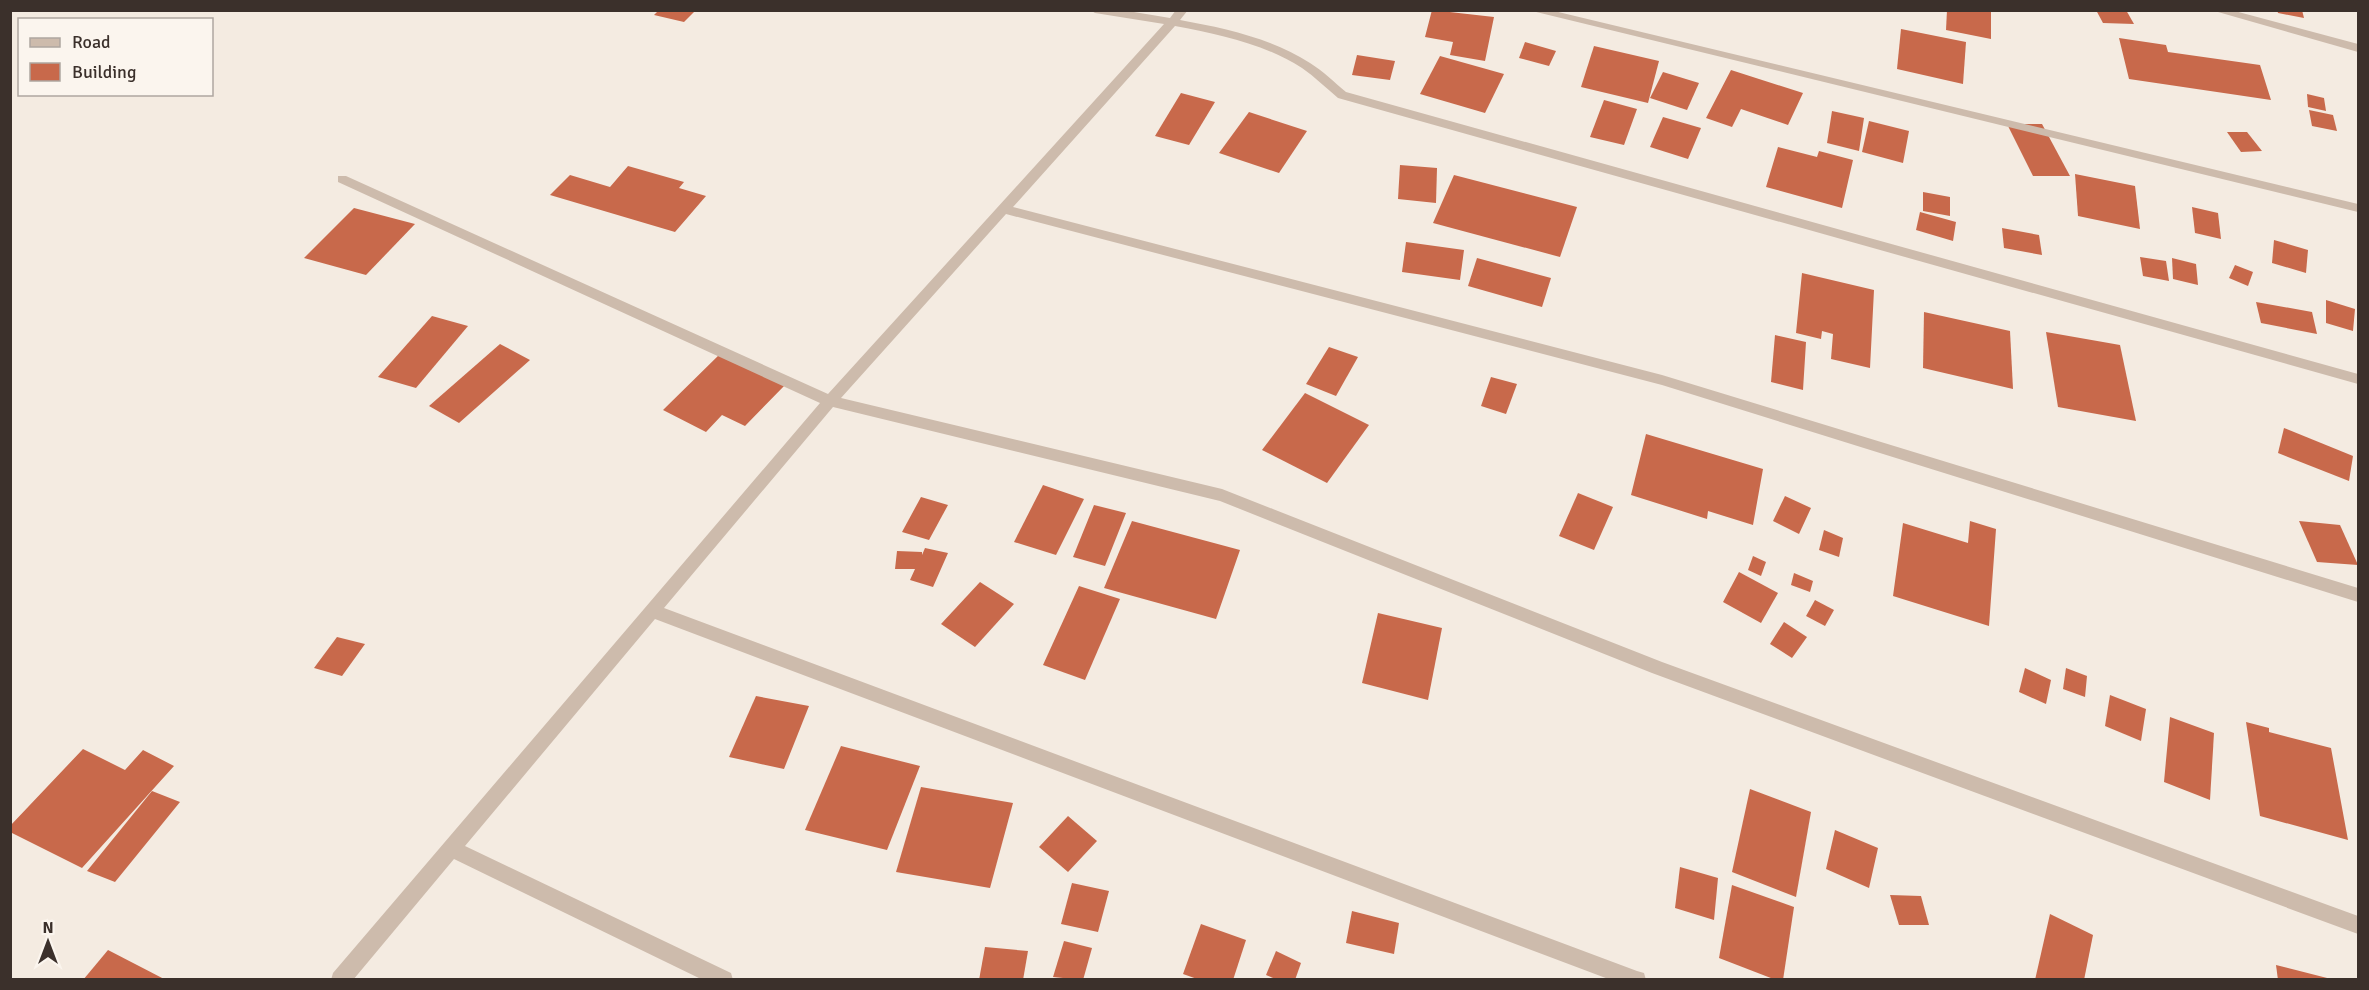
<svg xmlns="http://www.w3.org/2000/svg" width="2369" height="990" font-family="Signika,sans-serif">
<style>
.building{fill:#c8694b}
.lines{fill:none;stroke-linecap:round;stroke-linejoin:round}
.minor{fill:#cdbbac;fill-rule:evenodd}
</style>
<rect width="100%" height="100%" fill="#f4ebe1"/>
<g class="building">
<polygon points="659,10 696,10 684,22 654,15"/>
<polygon points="1432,10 1494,17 1485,61 1450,55 1453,42 1425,37"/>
<polygon points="1947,10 1991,10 1991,39 1946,30"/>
<polygon points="2096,10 2126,10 2134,24 2103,23"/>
<polygon points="2277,10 2302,10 2304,18 2278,13"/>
<polygon points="1901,29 1966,42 1963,84 1897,69"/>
<polygon points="2119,38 2166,45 2168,52 2260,65 2271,100 2129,79"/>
<polygon points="1525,42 1556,51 1549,66 1519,58"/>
<polygon points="1594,46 1659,61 1648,103 1581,87"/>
<polygon points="1357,55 1395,61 1390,80 1352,75"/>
<polygon points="1440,56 1504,74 1485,113 1420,94"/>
<polygon points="1731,70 1803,93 1788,125 1741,109 1732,127 1706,118"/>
<polygon points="1663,72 1699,83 1687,110 1650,98"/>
<polygon points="1181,93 1215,102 1189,145 1155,136"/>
<polygon points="2307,94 2324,98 2326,111 2308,107"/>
<polygon points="1604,100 1637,109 1624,145 1590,137"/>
<polygon points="2309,110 2333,115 2337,131 2312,126"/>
<polygon points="1832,111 1864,118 1859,151 1827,143"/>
<polygon points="1249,112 1307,131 1279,173 1219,153"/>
<polygon points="1663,117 1701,128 1688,159 1650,147"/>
<polygon points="1869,121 1909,131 1903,163 1862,152"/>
<polygon points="2007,124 2042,124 2070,176 2033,176"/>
<polygon points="2227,132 2247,132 2262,151 2241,152"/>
<polygon points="1778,147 1817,157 1819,151 1853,160 1842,208 1766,187"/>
<polygon points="1400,165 1437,168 1436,203 1398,199"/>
<polygon points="628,166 684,182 679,188 706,196 675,232 550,195 570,175 610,187"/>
<polygon points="2075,174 2135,186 2140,229 2078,216"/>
<polygon points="1454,175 1577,207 1560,257 1433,223"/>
<polygon points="1923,192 1950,197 1950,216 1923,211"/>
<polygon points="2192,207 2218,213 2221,239 2195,233"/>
<polygon points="354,208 415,224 366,275 304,258"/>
<polygon points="1920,212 1956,222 1953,241 1916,230"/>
<polygon points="2002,228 2039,235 2042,255 2004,248"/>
<polygon points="2274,240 2308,250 2306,273 2272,263"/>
<polygon points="1406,242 1464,250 1460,280 1402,272"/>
<polygon points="2140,257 2166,261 2169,281 2143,276"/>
<polygon points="1477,258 1551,278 1542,307 1468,286"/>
<polygon points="2172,258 2196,264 2198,285 2173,279"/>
<polygon points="2235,265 2253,272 2248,286 2229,278"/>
<polygon points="1802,273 1874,290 1870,368 1831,359 1833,334 1822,331 1821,339 1796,333"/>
<polygon points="2326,300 2355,309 2353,331 2326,323"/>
<polygon points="2256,302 2312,312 2317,334 2261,323"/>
<polygon points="1924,312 2010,331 2013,389 1923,368"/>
<polygon points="432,316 468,326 416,388 378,377"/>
<polygon points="2046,332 2120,345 2136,421 2058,407"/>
<polygon points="1775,335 1806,342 1803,390 1771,382"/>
<polygon points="500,344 530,360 459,423 429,406"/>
<polygon points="1329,347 1358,357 1336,396 1306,384"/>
<polygon points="722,352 786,384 745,426 722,415 706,432 663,410"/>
<polygon points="1491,377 1517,384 1506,414 1481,406"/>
<polygon points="1305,393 1369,425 1327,483 1262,450"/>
<polygon points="2284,428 2353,456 2349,481 2278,453"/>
<polygon points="1646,434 1763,469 1753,525 1708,511 1707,519 1631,495"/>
<polygon points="1043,485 1084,499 1056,555 1014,542"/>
<polygon points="1578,493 1613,507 1594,550 1559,536"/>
<polygon points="1785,496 1811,508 1799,534 1773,521"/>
<polygon points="921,497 948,505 929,540 902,532"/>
<polygon points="1094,505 1126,513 1105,566 1073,557"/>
<polygon points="1132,521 1240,550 1216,619 1104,588"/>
<polygon points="1970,521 1996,529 1989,626 1893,596 1903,523 1968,543"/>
<polygon points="2299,521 2340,525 2358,565 2317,562"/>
<polygon points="1824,530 1843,538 1839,557 1819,550"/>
<polygon points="925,548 948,553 933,587 910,580 915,569 895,569 897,551 922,552 922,555"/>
<polygon points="1753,556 1766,562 1761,576 1748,570"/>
<polygon points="1739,572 1778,593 1761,623 1723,602"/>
<polygon points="1794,573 1813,581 1810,592 1791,585"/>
<polygon points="980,582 1014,604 975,647 941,624"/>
<polygon points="1079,586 1120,599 1085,680 1043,665"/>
<polygon points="1815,600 1834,610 1825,626 1806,616"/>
<polygon points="1378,613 1442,628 1428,700 1362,683"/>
<polygon points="1784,622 1807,637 1792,658 1770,644"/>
<polygon points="337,637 365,644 342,676 314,668"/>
<polygon points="2025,668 2051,680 2046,704 2019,692"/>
<polygon points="2066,668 2087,676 2085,697 2063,689"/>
<polygon points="2110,695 2146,709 2141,741 2105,726"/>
<polygon points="756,696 809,706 784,769 729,757"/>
<polygon points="2170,717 2214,733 2210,800 2164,782"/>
<polygon points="2246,722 2269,728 2269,732 2331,748 2348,840 2260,816"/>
<polygon points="841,746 920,766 887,850 805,830"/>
<polygon points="83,749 125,770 143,750 174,766 82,868 10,832 10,826"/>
<polygon points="921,787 1013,803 990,888 896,872"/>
<polygon points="1750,789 1811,812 1796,897 1732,872"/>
<polygon points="152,791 180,802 115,882 87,871"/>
<polygon points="1068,816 1097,841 1068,872 1039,847"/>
<polygon points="1835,830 1878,848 1869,888 1826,869"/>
<polygon points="1680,867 1718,878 1714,920 1675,908"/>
<polygon points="1072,883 1109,891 1098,932 1061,924"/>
<polygon points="1732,885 1794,907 1783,980 1776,980 1719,958"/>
<polygon points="1890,895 1921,896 1929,925 1899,925"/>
<polygon points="1352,911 1399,923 1394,954 1346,943"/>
<polygon points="2050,914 2093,935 2084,980 2035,980"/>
<polygon points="1201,924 1246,940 1233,980 1200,980 1183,974"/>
<polygon points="1064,941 1092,948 1083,980 1053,977"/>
<polygon points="985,947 1028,951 1023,980 979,980"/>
<polygon points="108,950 166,980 83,980"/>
<polygon points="1276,951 1301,963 1295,980 1278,980 1266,975"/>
<polygon points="2276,965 2331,979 2330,980 2278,980"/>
</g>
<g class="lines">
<g class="minor">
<path d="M1090,10h32l48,8 6,-8h12l-8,10c44,8 91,18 130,43 13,8 24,19 36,29l1012,282v10l-1020,-286c-12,-10 -23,-21 -36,-30 -37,-24 -84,-34 -127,-42l-162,181 649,168 696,213v14l-696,-217 -656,-171 -165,184 381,91 440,173 696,254v18l-706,-261 -432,-172 -387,-94 -169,201 973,363 7,2 2,7h-35l-956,-361 -190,227 266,127 2,7h-30l-249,-121 -101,121h-22l2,-7 487,-570 -482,-221v-6h8l482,218 336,-370 -69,-11z"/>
<polygon points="1528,10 1550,10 2358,204 2358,212"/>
<polygon points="2211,10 2231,10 2358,44 2358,52"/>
</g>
</g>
<rect width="2369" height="990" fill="none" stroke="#3b302b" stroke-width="24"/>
<rect x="18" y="18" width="195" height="78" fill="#fbf5ee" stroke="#aea6a0" stroke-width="1.5"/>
<rect x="30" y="38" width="30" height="9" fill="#cdbbac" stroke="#aea6a0" stroke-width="1.5"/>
<text x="72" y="48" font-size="18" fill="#3b302b">Road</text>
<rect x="30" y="63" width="30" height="18" fill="#c8694b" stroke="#aea6a0" stroke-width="1.5"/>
<text x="72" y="78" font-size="18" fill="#3b302b">Building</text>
<g transform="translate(48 942)" stroke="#fbf5ee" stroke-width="4.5" paint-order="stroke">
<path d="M0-4.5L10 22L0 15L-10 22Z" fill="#3b302b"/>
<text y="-9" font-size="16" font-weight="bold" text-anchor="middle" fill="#3b302b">N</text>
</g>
</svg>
